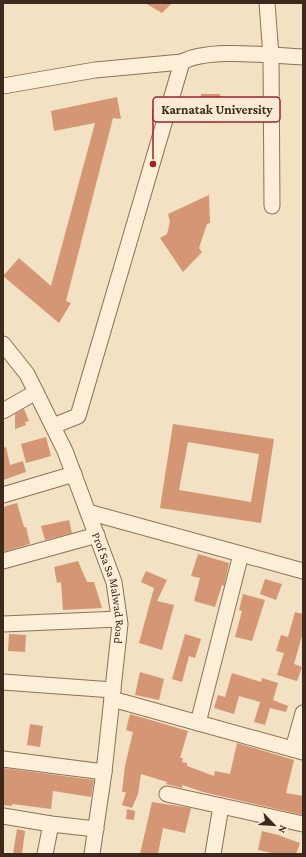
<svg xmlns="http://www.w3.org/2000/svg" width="306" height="857" font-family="'Crimson Pro',serif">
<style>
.building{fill:#d49675;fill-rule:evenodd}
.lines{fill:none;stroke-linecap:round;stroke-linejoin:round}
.minor-casing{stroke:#8e7157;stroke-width:17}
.minor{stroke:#fceed7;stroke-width:15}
.labels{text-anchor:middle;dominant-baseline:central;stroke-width:4;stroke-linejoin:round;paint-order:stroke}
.street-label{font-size:12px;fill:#3d2a1d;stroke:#f9ebd3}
.leader{fill:none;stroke:#a3212b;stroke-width:1.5}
.callout-dot{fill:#a3212b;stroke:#f9ebd3;stroke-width:1.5}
.callout{fill:#f9ebd3;stroke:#a3212b;stroke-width:1.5}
.callout-label{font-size:13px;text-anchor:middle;font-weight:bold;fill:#3d2a1d}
</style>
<rect width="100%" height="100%" fill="#f2e1c2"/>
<g class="building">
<polygon points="145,3 172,3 162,13"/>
<polygon points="201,94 220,94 221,122 202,123"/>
<polygon points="117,97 121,119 113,118 66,301 71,303 59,323 3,276 19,258 51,286 95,123 54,131 51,111"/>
<polygon points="209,195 210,223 207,224 199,248 202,252 183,272 160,238 167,234 170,222 168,214"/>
<polygon points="24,409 29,421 25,422 26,425 15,429 15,414"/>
<path d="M173,424l101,15 -13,84 -101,-15zM188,442l71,12 -8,48 -72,-12z"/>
<polygon points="46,437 51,456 26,463 21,444"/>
<polygon points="6,447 10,465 23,461 26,472 3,480 3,448"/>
<polygon points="17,503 24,527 26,527 30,544 3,552 3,507"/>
<polygon points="69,520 72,533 45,540 41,526"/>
<polygon points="198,554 229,563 224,586 222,585 215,607 194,601 200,578 191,576"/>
<polygon points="78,561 87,582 94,582 102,608 63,610 61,582 57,583 54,567"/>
<polygon points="146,571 167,580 157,601 174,605 162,650 139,643 154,588 141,582"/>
<polygon points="265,579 282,584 276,600 260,594"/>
<polygon points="243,594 265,600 252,641 235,637 242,611 239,610"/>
<polygon points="295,612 303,614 303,632 294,664 302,667 297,681 277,675 284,653 276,651 281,635 288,637"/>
<polygon points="9,634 26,635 25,652 8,651"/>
<polygon points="185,634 201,639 195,658 189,656 182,682 172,679"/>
<polygon points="140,672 164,679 159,700 135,695"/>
<polygon points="232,673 261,682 262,678 278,683 273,700 288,706 286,712 270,708 265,725 254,722 260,702 239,696 234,714 214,708 218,695 225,697"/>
<polygon points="130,714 188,731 180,758 183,758 182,762 187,763 187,766 214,776 215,771 230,774 237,743 294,760 286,793 303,796 303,815 203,792 182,785 182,788 166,784 167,782 141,774 138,794 132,808 122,805 126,792 122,792 125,766 133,732 126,730"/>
<polygon points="30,724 43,726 40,747 27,745"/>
<polygon points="3,768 94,780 91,797 53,791 51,809 12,804 12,806 3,805"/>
<polygon points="152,802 191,808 185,833 163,828 158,854 140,854"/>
<polygon points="127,809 135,811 134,820 126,819"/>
<polygon points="17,829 25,831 22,854 13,854"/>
<polygon points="262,831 278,835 300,843 296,854 276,854 258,850"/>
</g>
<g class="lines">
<defs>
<g id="minor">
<polyline points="267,3 271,56 272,206"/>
<path d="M3,86l92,-16 87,-8c27,-15 90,-6 121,-5"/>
<path id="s1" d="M3,344l24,30 38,77 49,131 6,42 -16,148 -12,82"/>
<polyline points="3,411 36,392"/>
<polyline points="53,426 78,416 182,62"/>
<polyline points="3,495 74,474"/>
<polyline points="88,512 303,571"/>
<polyline points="3,561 97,535"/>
<polyline points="3,624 119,619"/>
<polyline points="3,682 113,690"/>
<polyline points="112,699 303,752"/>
<polyline points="198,723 241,554"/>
<polyline points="293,749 303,713"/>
<polyline points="3,759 104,772"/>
<polyline points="167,794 303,824"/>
<polyline points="3,816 51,824 96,829"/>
<polyline points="45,854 51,824"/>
<polyline points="213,854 221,806"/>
</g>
</defs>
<use href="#minor" class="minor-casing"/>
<use href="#minor" class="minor"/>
</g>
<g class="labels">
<g class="street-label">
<text stroke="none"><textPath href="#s1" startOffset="269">Prof Sa Sa Malwad Road</textPath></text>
</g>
</g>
<path class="leader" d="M153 164L153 109"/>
<circle class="callout-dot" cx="153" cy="164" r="4"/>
<rect class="callout" x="153" y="97" width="127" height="25" rx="4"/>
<g class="callout-label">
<text x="217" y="114">Karnatak University</text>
</g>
<rect width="306" height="857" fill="none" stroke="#3d2a1d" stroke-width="8"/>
<g transform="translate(274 825) rotate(115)" stroke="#f9ebd3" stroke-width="3" paint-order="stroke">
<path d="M0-3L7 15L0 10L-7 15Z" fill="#3d2a1d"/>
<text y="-6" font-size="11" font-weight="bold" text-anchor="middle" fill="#3d2a1d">N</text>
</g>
</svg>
